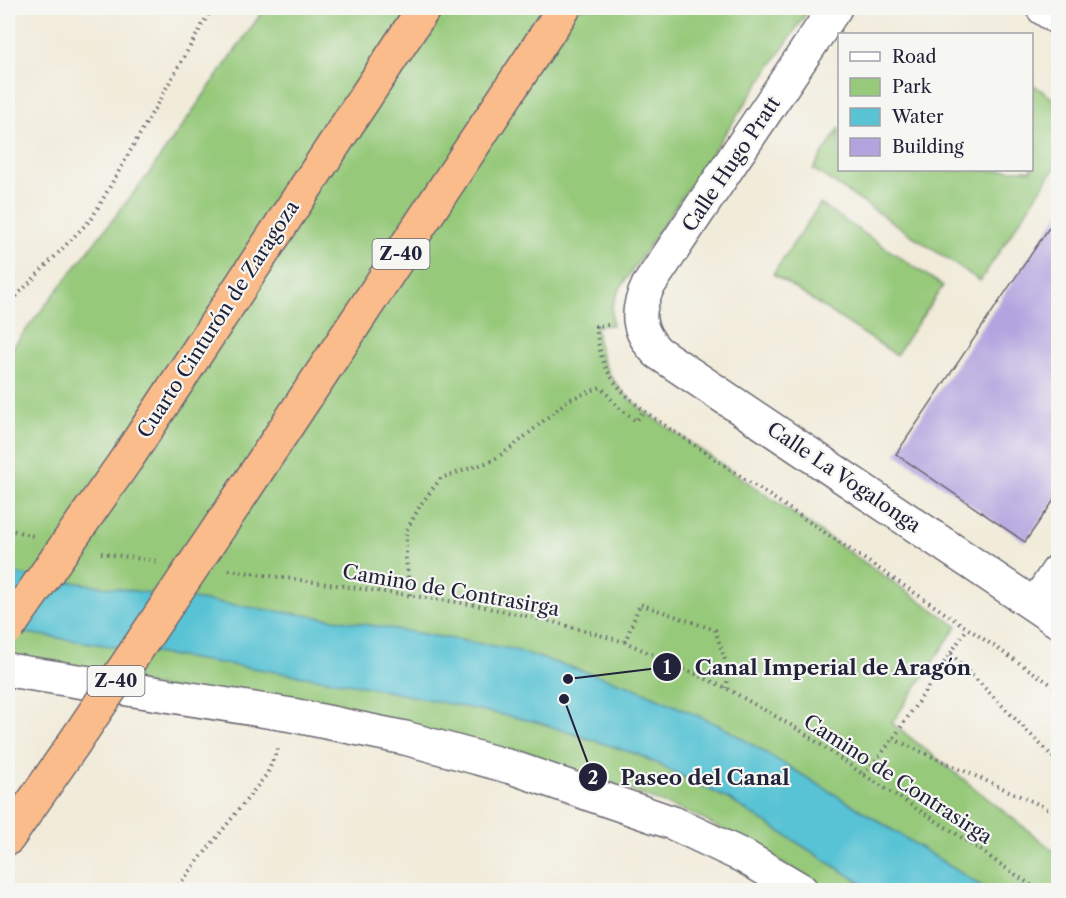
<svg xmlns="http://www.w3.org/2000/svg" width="1066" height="898" font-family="'Libre Caslon Text',serif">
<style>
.green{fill:#96c97a;stroke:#5c765a;stroke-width:1.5}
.water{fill:#59c3d4;stroke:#3e7288;stroke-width:1.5}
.building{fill:#b3a4df}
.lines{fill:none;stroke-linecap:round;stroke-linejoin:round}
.street-casing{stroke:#6a6872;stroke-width:36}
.highway-casing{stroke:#6a6872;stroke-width:36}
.path{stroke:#6a6872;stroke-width:4;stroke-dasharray:1.5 4.5;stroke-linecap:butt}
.street{stroke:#fff;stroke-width:33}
.highway{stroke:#fabc8b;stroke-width:33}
.highway-bridge-casing{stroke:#6a6872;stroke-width:36;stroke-linecap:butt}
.highway-bridge{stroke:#fabc8b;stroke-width:33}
.labels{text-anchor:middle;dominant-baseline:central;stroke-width:4.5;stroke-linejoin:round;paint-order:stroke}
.shield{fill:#f6f6f2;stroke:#626272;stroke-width:1.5}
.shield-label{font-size:18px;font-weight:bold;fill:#22223b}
.street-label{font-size:20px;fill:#22223b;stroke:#f6f6f2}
.leader{fill:none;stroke:#22223b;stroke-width:2}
.callout-dot{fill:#22223b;stroke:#f6f6f2;stroke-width:2}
.mark-label{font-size:18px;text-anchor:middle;font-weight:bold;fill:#fff}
.callout-label{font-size:21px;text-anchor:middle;font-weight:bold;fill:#22223b;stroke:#f6f6f2;stroke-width:4.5;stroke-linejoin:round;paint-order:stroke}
</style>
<rect width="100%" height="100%" fill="#f6f6f2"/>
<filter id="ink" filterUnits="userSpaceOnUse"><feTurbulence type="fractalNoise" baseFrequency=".0167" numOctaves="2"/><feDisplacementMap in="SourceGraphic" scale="12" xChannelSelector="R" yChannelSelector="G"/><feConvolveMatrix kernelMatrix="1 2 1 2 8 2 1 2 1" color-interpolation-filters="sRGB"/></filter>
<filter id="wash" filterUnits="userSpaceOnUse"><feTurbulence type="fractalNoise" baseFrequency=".008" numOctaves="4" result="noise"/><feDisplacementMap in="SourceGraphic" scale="24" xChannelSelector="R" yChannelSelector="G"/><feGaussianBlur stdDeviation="1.35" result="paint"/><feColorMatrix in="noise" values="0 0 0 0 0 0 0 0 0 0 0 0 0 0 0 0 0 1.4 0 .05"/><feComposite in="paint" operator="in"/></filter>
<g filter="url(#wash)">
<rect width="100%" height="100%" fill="#f1ebd9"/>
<g class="green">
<path d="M265,8h545l-191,282 -7,16v19l-16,1c3,40 17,60 48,85l313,215 -65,97 166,131v36h-234l-20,-15 -105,-58 -109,-42 -96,-27 -486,-89v-306l139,-177z"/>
<polygon points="1032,84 1058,102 1058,163 980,281 813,169 839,129 840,170 871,170 879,175 883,170 1032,170"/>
<polygon points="820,204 943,286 896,355 773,274"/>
</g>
<polygon class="water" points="8,573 340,620 512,649 628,685 723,727 864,812 988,890 872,890 730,800 639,755 537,722 353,684 8,630"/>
<g id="blocks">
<polygon class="building" points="1059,213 1059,493 1025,542 896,454"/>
</g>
</g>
<g filter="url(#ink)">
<use href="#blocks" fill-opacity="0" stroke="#6a6872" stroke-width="1.5"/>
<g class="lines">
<defs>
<g id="street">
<path d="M835,8l-187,278c-13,27 -11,44 9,66l401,269"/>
<polyline points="1043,8 1058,18"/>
<polyline points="1035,605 1058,571"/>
<polyline points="8,670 292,715 405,738 511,767 673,823 745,857 801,890"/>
</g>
<g id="highway">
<polyline points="128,457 424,8"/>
<polyline points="237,501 564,8"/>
<polyline points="8,838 72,746"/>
</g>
</defs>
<use href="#street" class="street-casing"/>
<use href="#highway" class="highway-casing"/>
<g class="path">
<polyline points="8,305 92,218 212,8"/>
<path d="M608,325l-12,1c4,46 20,63 55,90l407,273"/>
<polyline points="8,529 33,536"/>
<polyline points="101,553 156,561"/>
<polyline points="229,570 470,604 549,621 625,642 726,688 801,731 864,775 952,831 1038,890"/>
<polyline points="410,595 406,559 406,531 421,504 441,478 492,461 515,445 568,400 601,387 618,407 636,421 644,411"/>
<polyline points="625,642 640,604 715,630 729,672 726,688"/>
<polyline points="951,654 1058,762"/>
<polyline points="893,739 1058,813"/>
<polyline points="864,775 893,739 967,629"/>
<polyline points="175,890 267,774 279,746"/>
</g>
<use href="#street" class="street"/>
<use href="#highway" class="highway"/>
<defs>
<g id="highway-bridge">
<polyline points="8,628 128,457"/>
<polyline points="72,746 237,501"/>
</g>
</defs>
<use href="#highway-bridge" class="highway-bridge-casing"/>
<use href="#highway-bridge" class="highway-bridge"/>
</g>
</g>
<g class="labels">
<g class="shield">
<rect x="372.5" y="239" width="57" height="30" rx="4.5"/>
<rect x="87.5" y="666" width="57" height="30" rx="4.5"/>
</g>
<g class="shield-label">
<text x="401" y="254">Z-40</text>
<text x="116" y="681">Z-40</text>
</g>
<g class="street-label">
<text transform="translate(731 164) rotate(-56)">Calle Hugo Pratt</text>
<text transform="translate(218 319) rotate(-57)">Cuarto Cinturón de Zaragoza</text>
<text transform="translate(844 477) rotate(34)">Calle La Vogalonga</text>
<text transform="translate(451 590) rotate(10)">Camino de Contrasirga</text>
<text transform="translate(898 779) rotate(33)">Camino de Contrasirga</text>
</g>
</g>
<path class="leader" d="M568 679L667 667M564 699L593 777"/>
<g class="callout-dot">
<circle cx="568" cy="679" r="6"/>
<circle cx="564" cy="699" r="6"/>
<circle cx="667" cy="667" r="15"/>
<circle cx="593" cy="777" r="15"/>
</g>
<g class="mark-label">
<text x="667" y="674">1</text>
<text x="593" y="784">2</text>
</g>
<g class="callout-label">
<text x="833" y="675">Canal Imperial de Aragón</text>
<text x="705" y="785">Paseo del Canal</text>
</g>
<rect width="1066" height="898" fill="none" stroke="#f6f6f2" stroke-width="30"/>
<rect x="838" y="33" width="195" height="138" fill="#f6f6f2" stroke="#a1a1a9" stroke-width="1.5"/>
<rect x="850" y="52" width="30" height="9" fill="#ffffff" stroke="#a1a1a9" stroke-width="1.5"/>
<text x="892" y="63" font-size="18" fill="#22223b">Road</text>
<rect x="850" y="78" width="30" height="18" fill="#96c97a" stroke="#a1a1a9" stroke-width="1.5"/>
<text x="892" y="93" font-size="18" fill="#22223b">Park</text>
<rect x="850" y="108" width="30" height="18" fill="#59c3d4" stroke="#a1a1a9" stroke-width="1.5"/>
<text x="892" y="123" font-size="18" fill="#22223b">Water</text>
<rect x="850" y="138" width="30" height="18" fill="#b3a4df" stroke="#a1a1a9" stroke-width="1.5"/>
<text x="892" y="153" font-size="18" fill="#22223b">Building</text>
</svg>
